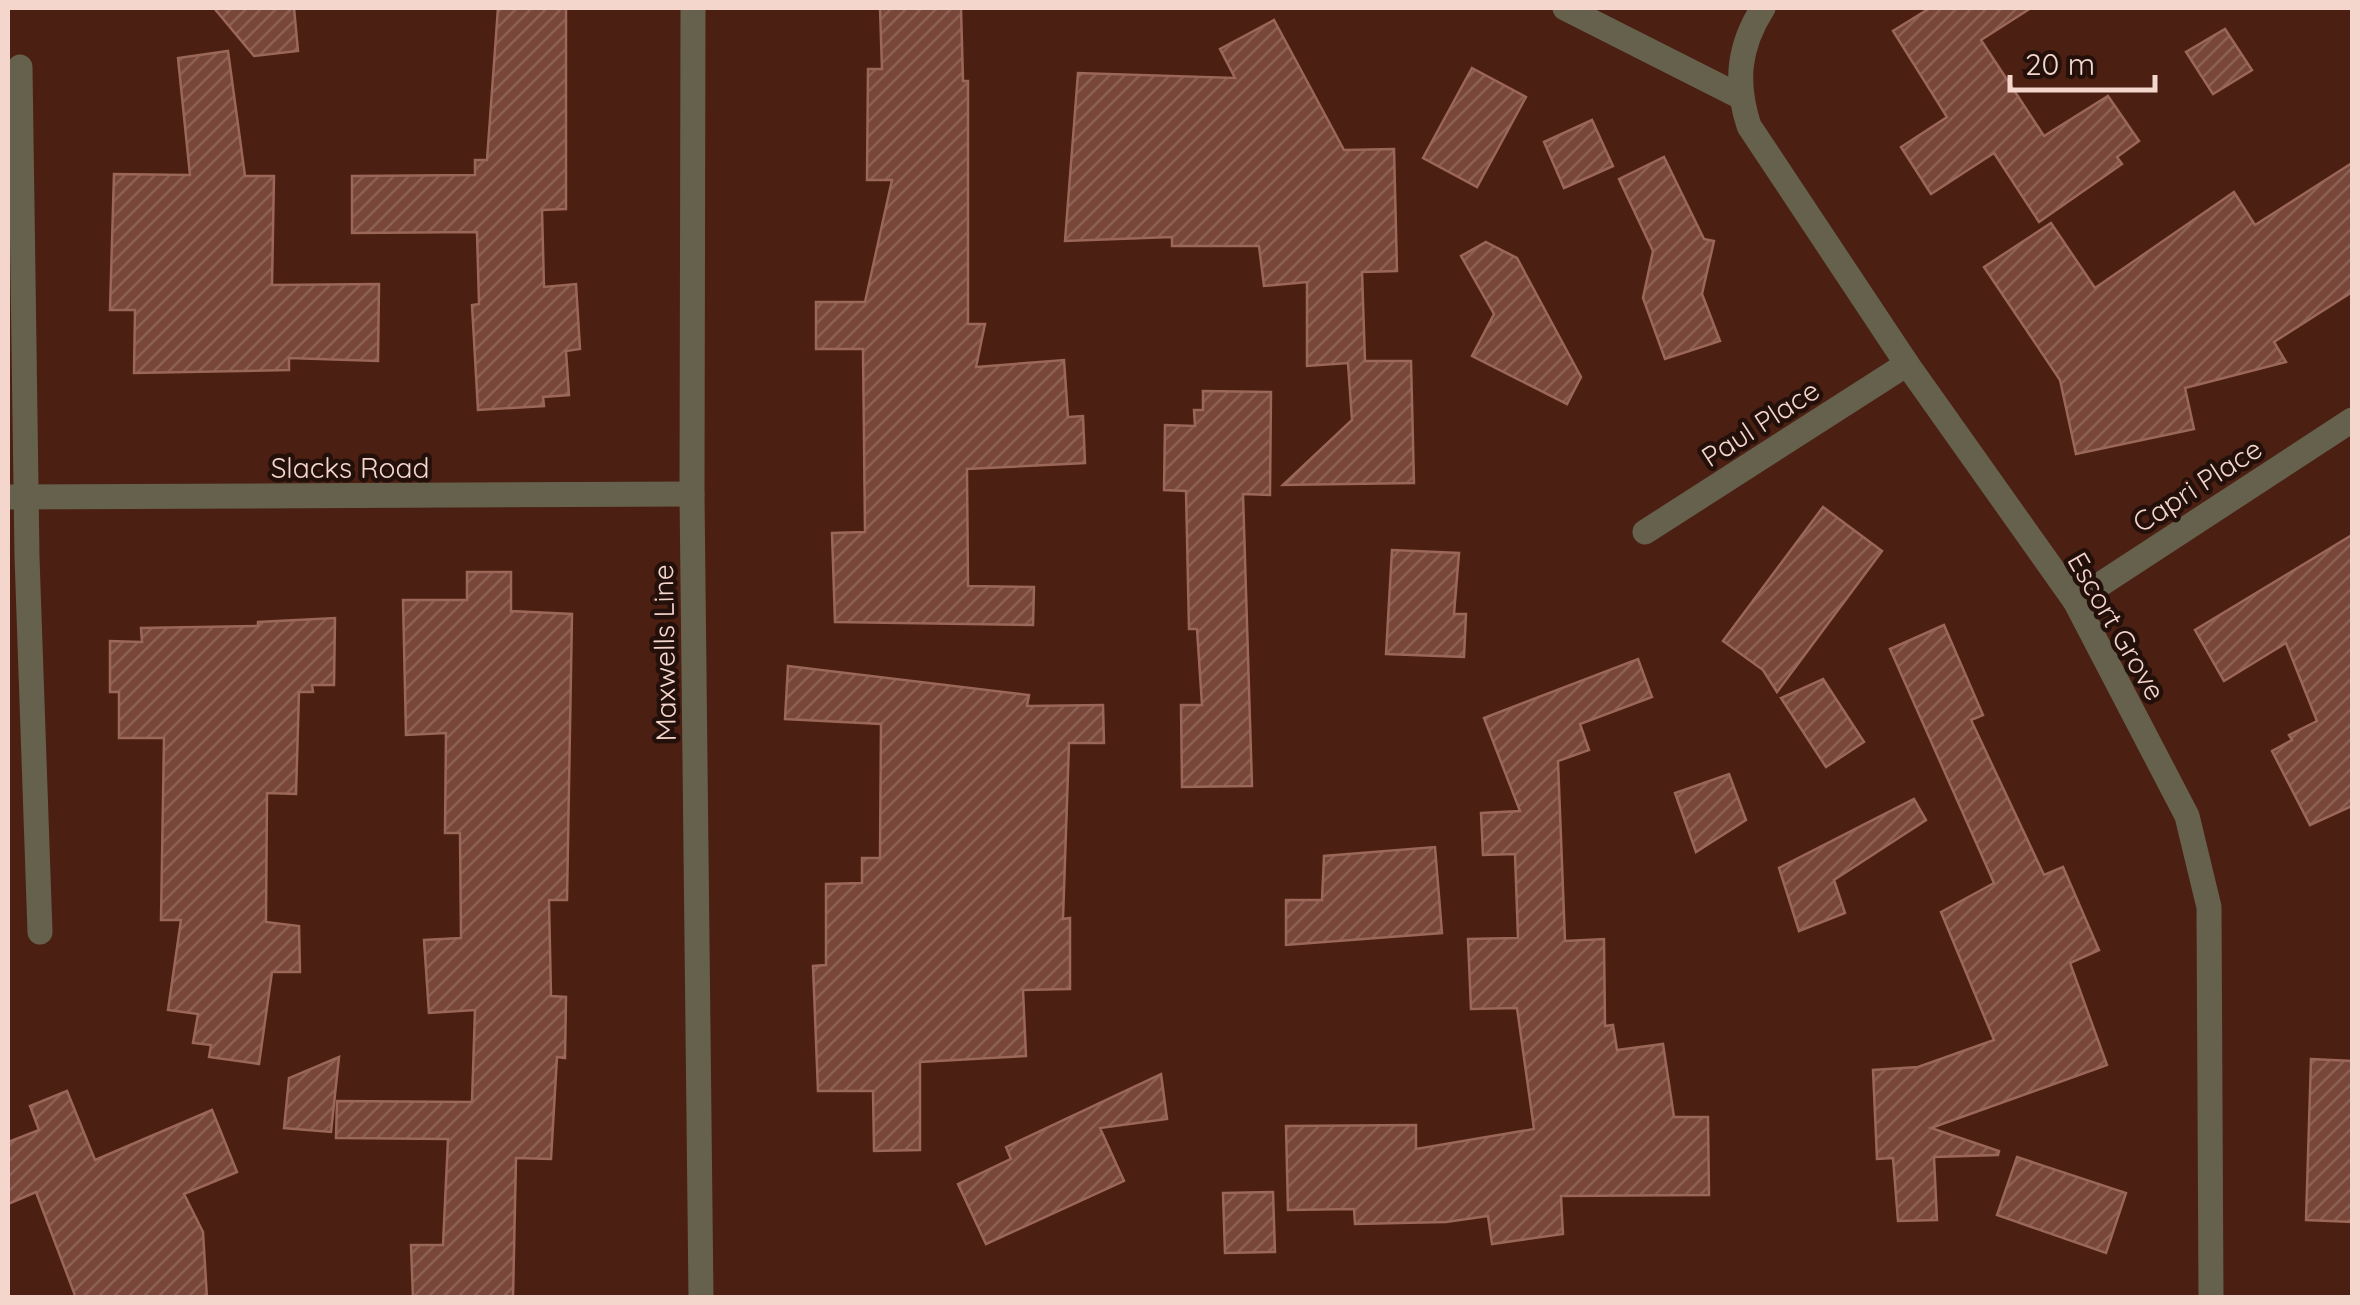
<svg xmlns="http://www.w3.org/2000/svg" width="2360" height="1305" font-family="Quicksand,sans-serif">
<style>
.building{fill:url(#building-hatch);stroke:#9a6758;stroke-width:2.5}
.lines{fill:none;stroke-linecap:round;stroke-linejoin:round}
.minor{stroke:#65614c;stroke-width:25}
.labels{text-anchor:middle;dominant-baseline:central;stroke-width:9;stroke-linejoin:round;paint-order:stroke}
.street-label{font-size:28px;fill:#f4d6cd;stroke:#24100a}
</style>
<defs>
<pattern id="building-hatch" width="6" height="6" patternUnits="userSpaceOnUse" patternTransform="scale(2.5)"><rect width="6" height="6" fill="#784739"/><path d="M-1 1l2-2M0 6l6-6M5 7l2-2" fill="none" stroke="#8c6154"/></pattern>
</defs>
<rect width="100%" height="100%" fill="#4b1f12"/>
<g class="building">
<polygon points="214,8 294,8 298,51 254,56"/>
<polygon points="498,8 566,8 566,209 542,210 544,287 576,284 580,349 566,351 569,395 543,397 544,406 478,410 472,305 479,304 477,232 352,233 352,176 475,175 475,160 487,160"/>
<polygon points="880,8 961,8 963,81 968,81 968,324 985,324 976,367 1064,360 1068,417 1083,416 1085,463 967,469 968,586 1034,587 1033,625 835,622 832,533 865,532 863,349 816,349 816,302 865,302 892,180 867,180 868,69 882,69"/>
<polygon points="1930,8 2031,8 1981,40 2044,136 2108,96 2139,141 2117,157 2122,164 2039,222 1994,153 1931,194 1901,147 1947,117 1893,31"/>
<polygon points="1274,20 1344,150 1394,149 1397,271 1362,272 1365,361 1411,361 1414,483 1283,485 1352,420 1348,363 1307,366 1307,282 1264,286 1259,246 1172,246 1172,237 1065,241 1078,73 1235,78 1220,49"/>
<polygon points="2225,29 2252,70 2213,94 2186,52"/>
<polygon points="228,51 245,176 274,176 272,285 379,284 378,361 289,358 289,370 134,373 135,310 110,310 114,174 190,175 178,58"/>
<polygon points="1472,68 1526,97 1477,187 1423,158"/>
<polygon points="1592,120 1613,166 1564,188 1544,142"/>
<polygon points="1664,157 1704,239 1714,241 1702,294 1720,341 1665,359 1643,298 1653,251 1619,179"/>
<polygon points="2352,163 2352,292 2274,342 2286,362 2185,388 2194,429 2076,454 2060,380 1984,267 2051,223 2095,288 2234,192 2255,225"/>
<polygon points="1486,242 1517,258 1581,377 1567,404 1472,356 1494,314 1461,256"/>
<polygon points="1203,391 1271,392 1270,495 1243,494 1252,786 1182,787 1181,705 1202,705 1197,629 1189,629 1186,491 1164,490 1165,425 1195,426 1194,410 1203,410"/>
<polygon points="1823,507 1882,551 1777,692 1763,670 1723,641"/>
<polygon points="2352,535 2352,806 2310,825 2272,751 2292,740 2289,735 2317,721 2286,643 2224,681 2195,630"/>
<polygon points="1392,550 1459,553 1454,614 1466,614 1464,657 1386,654"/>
<polygon points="467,572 511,572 511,611 572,614 567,900 549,900 551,996 566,997 565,1058 557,1057 551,1159 516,1158 513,1298 413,1298 411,1245 443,1245 448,1139 336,1138 337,1101 472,1102 475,1010 429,1013 424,940 461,938 460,833 445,833 446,733 406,735 403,600 467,600"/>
<polygon points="335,618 334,685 312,685 313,692 299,692 296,794 267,793 266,922 299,926 300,972 272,972 259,1064 209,1057 211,1045 193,1043 198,1014 168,1010 181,920 161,920 164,738 119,738 119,692 110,692 110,641 142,642 141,628 258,626 258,622"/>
<polygon points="1944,625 1983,715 1971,720 2044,875 2063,867 2099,950 2070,963 2107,1065 1931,1128 1999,1151 1998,1155 1934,1157 1937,1220 1898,1221 1893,1158 1877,1159 1873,1070 1918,1067 1994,1040 1941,912 1994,883 1890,649"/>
<polygon points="1638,659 1652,697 1580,724 1589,750 1558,761 1565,941 1604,939 1605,1026 1613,1025 1617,1050 1663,1044 1674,1117 1708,1117 1709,1195 1561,1196 1563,1234 1492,1244 1488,1216 1446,1222 1355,1224 1354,1209 1288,1210 1286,1126 1416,1125 1416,1149 1534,1129 1517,1008 1471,1009 1468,939 1518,938 1515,854 1483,855 1481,813 1520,811 1484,718"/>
<polygon points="788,666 1029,695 1027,706 1103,705 1104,743 1069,743 1063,919 1070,918 1070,989 1023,990 1026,1056 920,1062 920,1150 874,1151 873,1091 818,1091 813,966 826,965 826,884 862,883 862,858 880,858 881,724 785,719"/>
<polygon points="1823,679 1864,742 1826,767 1781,698"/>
<polygon points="1729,774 1746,820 1696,852 1675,793"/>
<polygon points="1914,799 1926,820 1834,880 1845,913 1799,931 1779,868"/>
<polygon points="1435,847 1442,933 1286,945 1286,900 1322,900 1324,856"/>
<polygon points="339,1057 331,1132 284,1128 289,1078"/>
<polygon points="2311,1059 2352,1061 2352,1222 2306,1220"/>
<polygon points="1161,1074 1167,1119 1100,1128 1124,1181 986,1244 958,1184 1011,1159 1006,1147"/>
<polygon points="67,1091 95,1160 212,1110 237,1172 184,1194 203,1232 207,1298 76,1298 36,1192 8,1204 8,1142 39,1130 30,1106"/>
<polygon points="2017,1157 2126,1193 2106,1253 1997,1215"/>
<polygon points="1273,1192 1275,1252 1225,1253 1223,1193"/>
</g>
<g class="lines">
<g class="minor">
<polyline points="693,8 692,494 701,1298"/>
<polyline points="1565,8 1739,96"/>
<path d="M1763,8c-25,39 -28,75 -14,118l158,238 168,237 112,215 22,91 2,391"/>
<polyline points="20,67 27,557 40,932"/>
<polyline points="8,497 692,494"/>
<polyline points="1645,532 1907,364"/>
<polyline points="2075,601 2352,420"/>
</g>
</g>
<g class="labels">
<g class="street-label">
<text transform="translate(1760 423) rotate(-33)">Paul Place</text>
<text x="350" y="467">Slacks Road</text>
<text transform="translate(2197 485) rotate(-33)">Capri Place</text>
<text transform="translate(2117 626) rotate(60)">Escort Grove</text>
<text transform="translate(664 653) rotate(-91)">Maxwells Line</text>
</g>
</g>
<rect width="2360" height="1305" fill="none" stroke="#f4d6cd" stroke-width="20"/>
<path d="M2010 75v15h145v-15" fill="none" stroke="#f4d6cd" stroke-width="5"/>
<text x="2025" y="75" font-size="30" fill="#f4d6cd" stroke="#24100a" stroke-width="8" paint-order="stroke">20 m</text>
</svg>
